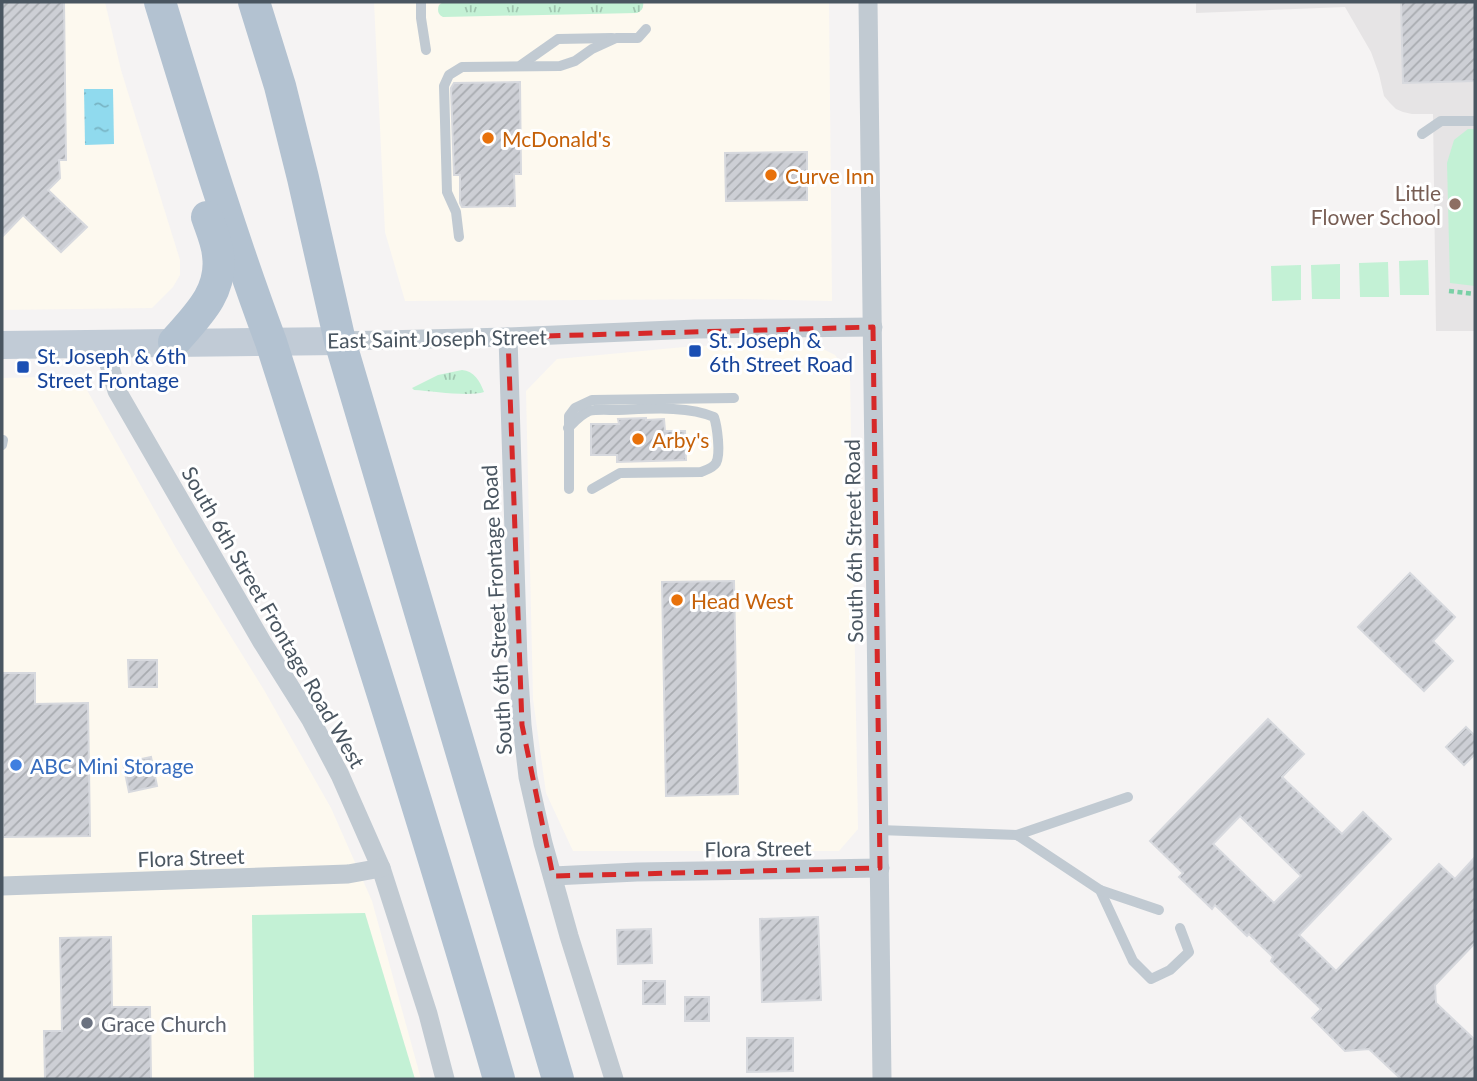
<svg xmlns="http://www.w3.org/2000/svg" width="1477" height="1081" font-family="Lato,sans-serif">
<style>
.commercial{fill:#fdf9ef}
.education{fill:#e6e4e5}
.grass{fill:url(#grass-tufts)}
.green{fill:#c3f1d5}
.water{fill:url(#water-ripples)}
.building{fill:url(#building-hatch);stroke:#d7d9de;stroke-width:2;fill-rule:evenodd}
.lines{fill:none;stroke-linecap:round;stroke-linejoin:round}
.path{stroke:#7ad0a6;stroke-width:4.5;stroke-dasharray:5 3.5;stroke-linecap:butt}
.lane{stroke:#c1cad2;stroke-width:10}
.street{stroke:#c1cad2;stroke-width:19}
.secondary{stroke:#c1cbd6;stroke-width:28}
.primary{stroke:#b3c2d1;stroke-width:32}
.marked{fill:none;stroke:#d62828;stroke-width:5;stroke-dasharray:14 9;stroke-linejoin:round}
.food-dot{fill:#e8710a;stroke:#fff;stroke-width:2.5}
.education-dot{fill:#8d6e63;stroke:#fff;stroke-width:2.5}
.transit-dot{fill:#1a4fb4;stroke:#fff;stroke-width:2.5}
.shop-dot{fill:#3f7fe0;stroke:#fff;stroke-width:2.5}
.worship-dot{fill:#6b7280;stroke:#fff;stroke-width:2.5}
.labels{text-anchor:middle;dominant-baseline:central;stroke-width:6;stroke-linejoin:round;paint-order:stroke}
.food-label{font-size:21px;fill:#c56008;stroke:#fff;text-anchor:start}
.education-label{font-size:21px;fill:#785e54;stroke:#fff;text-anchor:end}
.street-label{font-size:21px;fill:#4a5661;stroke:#fff}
.transit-label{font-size:21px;fill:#164399;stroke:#fff;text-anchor:start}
.shop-label{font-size:21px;fill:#366cbe;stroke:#fff;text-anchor:start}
.worship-label{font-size:21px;fill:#5b616d;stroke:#fff;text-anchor:start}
</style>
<defs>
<pattern id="grass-tufts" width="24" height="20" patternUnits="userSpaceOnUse" patternTransform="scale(1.75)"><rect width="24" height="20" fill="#c3f1d5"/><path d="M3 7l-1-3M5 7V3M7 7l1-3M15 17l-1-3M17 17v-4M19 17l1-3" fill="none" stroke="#a0c6b0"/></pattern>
<pattern id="water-ripples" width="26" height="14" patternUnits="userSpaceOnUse" patternTransform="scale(1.75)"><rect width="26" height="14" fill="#90daee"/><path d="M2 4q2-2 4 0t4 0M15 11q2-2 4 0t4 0" fill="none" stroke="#78b4c4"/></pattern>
<pattern id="building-hatch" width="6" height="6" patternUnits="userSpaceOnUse" patternTransform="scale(1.75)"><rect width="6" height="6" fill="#cdcfd5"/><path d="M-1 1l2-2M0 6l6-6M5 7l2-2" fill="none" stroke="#a8abb0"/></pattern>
</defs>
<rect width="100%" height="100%" fill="#f5f3f3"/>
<g class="commercial">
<polygon points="2,2 105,2 121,70 180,260 180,275 173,287 152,308 2,310"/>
<polygon points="374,2 829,2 832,301 739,299 405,301 385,232"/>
<polygon points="813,344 835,355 850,376 858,829 839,851 573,851 546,793 533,699 526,391 557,359 695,346"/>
<polygon points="79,376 176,548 264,690 331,808 372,901 421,1079 2,1079 2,378"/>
</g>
<polygon class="education" points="1196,2 1475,2 1475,331 1436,331 1433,114 1412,114 1403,112 1396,109 1390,103 1384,96 1379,74 1371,52 1345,7 1196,13"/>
<g class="grass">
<path d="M443,2h200c1,5 -1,9 -6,11l-194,4c-5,-2 -6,-7 -4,-12z"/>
<path d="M462,370c12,1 18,11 22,22 -15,5 -52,-1 -70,-2l-2,-2 26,-13z"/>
</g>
<g class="green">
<polygon points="1468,129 1475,129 1475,286 1450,283 1447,163 1454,140"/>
<polygon points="1428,260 1429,295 1400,295 1399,261"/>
<polygon points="1388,262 1389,297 1360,297 1359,263"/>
<polygon points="1340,264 1340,299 1312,299 1311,265"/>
<polygon points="1301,265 1301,300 1272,301 1271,266"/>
<polygon points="365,913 415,1079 254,1079 252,915"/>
</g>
<polygon class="water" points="84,89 113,89 114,144 85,145"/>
<g class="building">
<polygon points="2,2 64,2 66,160 59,160 60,178 48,190 87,227 61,252 23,215 2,237"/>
<polygon points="1401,2 1475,2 1475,81 1403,83"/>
<polygon points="520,82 521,174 514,174 515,206 462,207 460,203 460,175 454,175 451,88 454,83"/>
<polygon points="807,152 807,200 726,201 725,153"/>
<polygon points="646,418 646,420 664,419 665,431 685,431 686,460 617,462 617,455 591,455 591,424 619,424 618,419"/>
<polygon points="1410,573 1455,617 1433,641 1453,661 1424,691 1358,627"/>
<polygon points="734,581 738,794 666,796 662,582"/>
<polygon points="128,660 157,660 157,687 129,687"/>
<polygon points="2,673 35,673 35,704 88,703 90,836 3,837"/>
<path d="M1268,719l36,35 -22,23 60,57 21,-22 28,27 -92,96 37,36 103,-107 16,15 20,-22v86l-40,42 1,18 39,37v39h-74l-32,-30 -24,2 -33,-33 9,-9 -50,-48 2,-4 -24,-23 -2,2 -32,-31 -3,4 -33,-32 4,-4 -33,-32zM1240,816l61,60 -27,27 -61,-59z"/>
<polygon points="1466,727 1475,736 1475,754 1464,765 1446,747"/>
<polygon points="151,757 157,786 129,792 123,763"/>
<polygon points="818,917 821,1000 762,1002 760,919"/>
<polygon points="651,929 652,963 618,964 617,930"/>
<polygon points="111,937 112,1007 150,1007 151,1079 45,1079 44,1031 62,1031 60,938"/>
<rect x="643" y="981" width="22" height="23"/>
<rect x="685" y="997" width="24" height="24"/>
<polygon points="747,1038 793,1038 793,1071 747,1072"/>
</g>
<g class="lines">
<polyline class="path" points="1449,291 1475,294"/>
<g class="lane">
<polyline points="421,2 421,18 426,50"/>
<polyline points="521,65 558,39 612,38"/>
<polyline points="1422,134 1441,121 1475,121"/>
<polyline points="459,237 456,212 447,192 444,86 449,75 462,67 560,66 575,61 592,49 616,38 638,38 646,29"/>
<path d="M568,428c6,-6 13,-14 21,-17 8,-2 19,-1 27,-1 30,-1 71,-5 98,7 3,9 7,37 2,46 -3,5 -10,7 -15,9l-81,1 -28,16"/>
<polyline points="2,445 3,440"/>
<polyline points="569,489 569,416 575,408 592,400 734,398"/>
<polyline points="879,830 1017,835 1128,797"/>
<polyline points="1017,835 1100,890 1133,961 1151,979 1170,970 1189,952 1180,928"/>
<polyline points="1100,890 1159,910"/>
</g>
<g class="street">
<polyline points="868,2 882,1079"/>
<polyline points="508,337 518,662 522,725 528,777 543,843 569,936 614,1079"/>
<polyline points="340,341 508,337 696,329 873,327"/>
<polyline points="103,344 117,391 262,642 311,720 340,775 381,868 428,1014 445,1079"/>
<polyline points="553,876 637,872 880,868"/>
<polyline points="2,886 348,874 381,868"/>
</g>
<polyline class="secondary" points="2,345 340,341"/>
<g class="primary">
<path d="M160,2c35,114 69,228 111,340 78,245 157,490 228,737"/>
<polyline points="254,2 280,86 303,178 340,341 558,1079"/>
<path d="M174,342c23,-26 49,-50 44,-87 -1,-13 -7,-26 -11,-38"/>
</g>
</g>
<path class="marked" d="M873,327l7,541 -327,8 -31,-151 -14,-388z"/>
<g class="food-dot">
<circle cx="488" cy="138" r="7"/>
<circle cx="771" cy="175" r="7"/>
<circle cx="638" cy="439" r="7"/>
<circle cx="677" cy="600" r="7"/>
</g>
<circle class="education-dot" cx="1455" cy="204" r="7"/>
<g class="transit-dot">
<rect x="688" y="344" width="14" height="14" rx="3.5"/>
<rect x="16" y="360" width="14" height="14" rx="3.5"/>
</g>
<circle class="shop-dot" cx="16" cy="765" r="7"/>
<circle class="worship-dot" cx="87" cy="1023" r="7"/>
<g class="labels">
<g class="food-label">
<text x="502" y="138">McDonald's</text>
<text x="785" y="175">Curve Inn</text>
<text x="652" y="439">Arby's</text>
<text x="691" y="600">Head West</text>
</g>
<g class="education-label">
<text x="1441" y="192">Little<tspan x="1441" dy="24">Flower School</tspan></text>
</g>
<g class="street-label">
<text transform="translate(437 338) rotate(-1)">East Saint Joseph Street</text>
<text transform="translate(853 541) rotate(-91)">South 6th Street Road</text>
<text transform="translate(496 610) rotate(-93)">South 6th Street Frontage Road</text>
<text transform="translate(274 617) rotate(60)">South 6th Street Frontage Road West</text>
<text transform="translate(758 848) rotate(-1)">Flora Street</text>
<text transform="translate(191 857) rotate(-2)">Flora Street</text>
</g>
<g class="transit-label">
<text x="709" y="339">St. Joseph &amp;<tspan x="709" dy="24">6th Street Road</tspan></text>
<text x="37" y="355">St. Joseph &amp; 6th<tspan x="37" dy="24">Street Frontage</tspan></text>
</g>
<g class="shop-label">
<text x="30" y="765">ABC Mini Storage</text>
</g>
<g class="worship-label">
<text x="101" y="1023">Grace Church</text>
</g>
</g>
<rect width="1477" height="1081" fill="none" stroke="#4a5661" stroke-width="7"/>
</svg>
